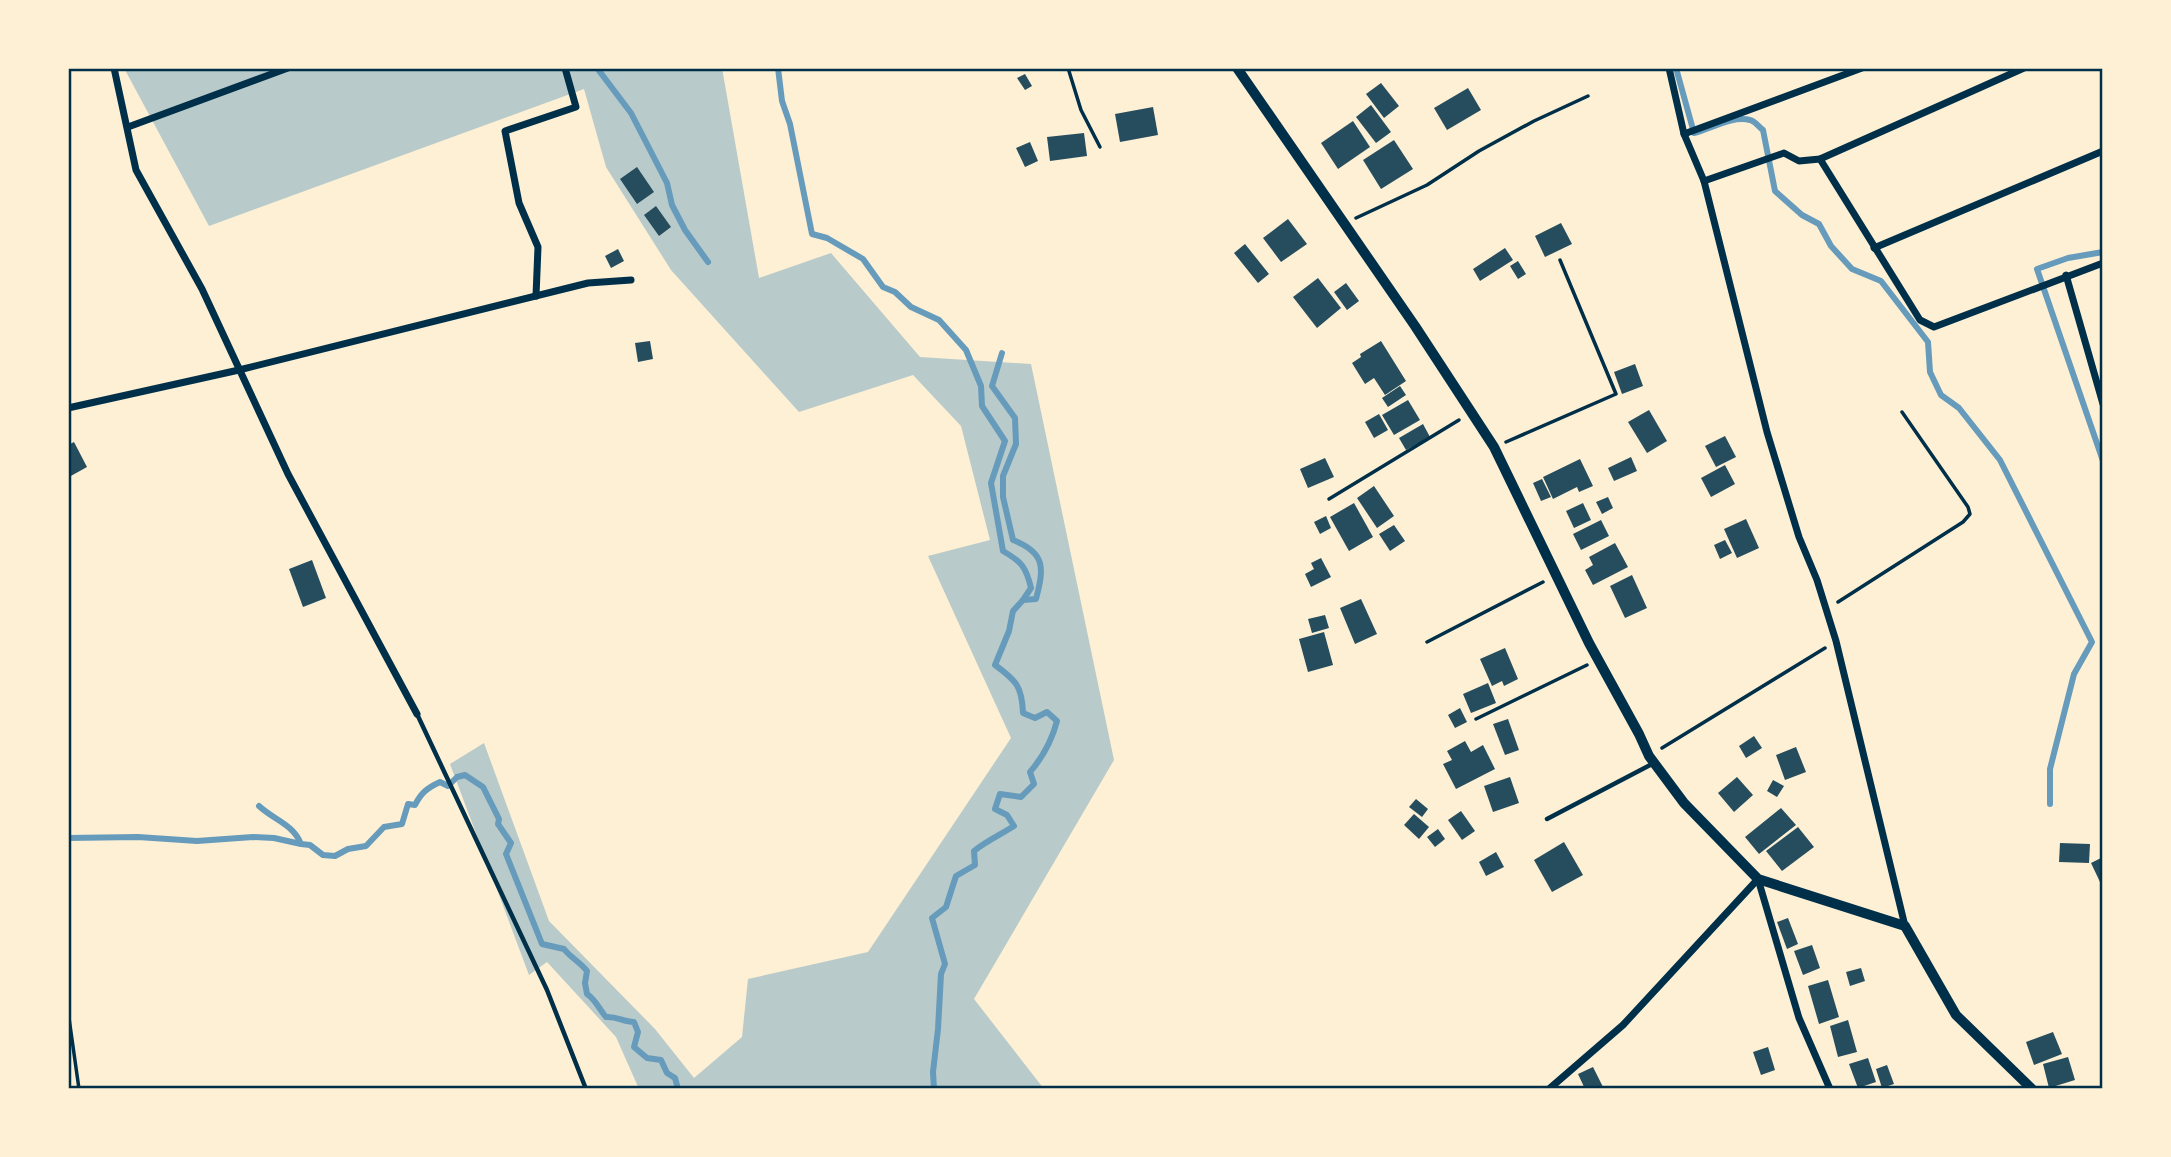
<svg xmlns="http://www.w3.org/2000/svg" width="2171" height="1157" font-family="Barlow,sans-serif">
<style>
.green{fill:#b9caca}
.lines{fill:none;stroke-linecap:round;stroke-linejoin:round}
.stream{stroke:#669bbc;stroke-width:6}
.building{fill:#264d5e}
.path{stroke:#003049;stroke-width:3.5}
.service{stroke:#003049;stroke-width:4.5}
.minor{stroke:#003049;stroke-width:7}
.tertiary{stroke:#003049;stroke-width:10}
.neatline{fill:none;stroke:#003049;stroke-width:2.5}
</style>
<rect width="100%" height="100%" fill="#fdf0d5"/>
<polygon class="green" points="124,68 722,68 759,278 831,253 920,357 1031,364 1114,760 974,999 1044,1089 639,1089 616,1037 547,962 529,975 450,764 484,743 549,921 655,1029 694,1078 742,1037 748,979 868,952 1011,738 928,556 990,540 961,426 913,375 799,412 671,270 606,167 584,89 209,226"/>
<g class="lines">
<g class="stream">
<polyline points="597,68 631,113 667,183 672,205 685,230 708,262"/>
<path d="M778,68l4,33 8,23 22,110 15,4 36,21 20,28 12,5 16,15 28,13 27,30 15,36 1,20 23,35 -14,42 12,68c19,11 23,16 28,37l-8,12"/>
<path d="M1676,68l18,65c16,-4 39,-18 56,-13 5,1 9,7 13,10l12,61 27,24 17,9 12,22 21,23 29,12 47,61 2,30 11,23 18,13 41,52 92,182 -18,32 -24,95v35"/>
<polyline points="2103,252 2068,258 2037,269 2103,461"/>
<path d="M259,806c15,14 34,18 42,38l9,1 13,10 12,1 13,-7 18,-3 18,-19 18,-3 6,-20 7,1c6,-12 12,-17 25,-23l8,4 9,-9 8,-2 18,12 16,32 -1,5 13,19 -5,11 36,90 22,5c6,8 16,13 23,22l-2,12 2,11c9,6 12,15 19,23 11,-1 17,5 28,5l4,10 -4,15 13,11 14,2 6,13 8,5 3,11"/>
<polyline points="68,838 138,837 197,841 253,837 274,838 301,844"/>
<path d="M934,1089l-1,-17 5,-43 3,-55 4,-10 -13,-46 14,-11 10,-31 19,-11 -1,-14c12,-10 26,-16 40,-25l-7,-11 -12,-6 5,-15 21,3 13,-13 -4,-12c13,-15 22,-32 27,-51l-10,-9 -12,6 -12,-5c-1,-26 -6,-32 -28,-48l14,-34 4,-20 10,-11 13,-1c8,-31 10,-46 -23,-59l-10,-43v-21l13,-32 -1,-26 -23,-32 10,-33"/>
</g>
</g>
<g class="building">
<polygon points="1025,74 1032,86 1025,90 1017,78"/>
<polygon points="1381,83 1399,106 1384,118 1366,94"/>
<polygon points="1468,88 1481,110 1447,130 1434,108"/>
<polygon points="1371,105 1391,132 1376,143 1356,117"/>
<polygon points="1153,107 1158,135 1120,142 1115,114"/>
<polygon points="1353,121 1370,147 1338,169 1321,143"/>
<polygon points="1084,133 1087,156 1050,161 1047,137"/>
<polygon points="1394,140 1413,169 1381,189 1363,160"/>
<polygon points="1030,142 1038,161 1025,167 1016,148"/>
<polygon points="637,167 654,192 637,204 620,179"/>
<polygon points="656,206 671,227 659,236 644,215"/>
<polygon points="1288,219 1307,244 1281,262 1263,238"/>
<polygon points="1561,223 1572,244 1545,257 1535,236"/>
<polygon points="1245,244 1269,274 1258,283 1234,253"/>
<polygon points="1505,248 1513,260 1480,281 1473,269"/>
<polygon points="618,249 624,261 611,268 605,256"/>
<polygon points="1518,261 1526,274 1518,279 1510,266"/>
<polygon points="1318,278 1341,308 1317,328 1293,297"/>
<polygon points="1346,283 1359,301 1347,310 1334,292"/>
<polygon points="650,341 653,359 638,362 635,343"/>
<polygon points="1381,341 1406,381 1385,395 1374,378 1365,384 1352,363 1361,357 1360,354"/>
<polygon points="1635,364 1643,386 1622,394 1614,372"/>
<polygon points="1400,386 1406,395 1388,407 1382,398"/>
<polygon points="1408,400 1420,420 1394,435 1382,415"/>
<polygon points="1649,410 1667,441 1647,453 1628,422"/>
<polygon points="1379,414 1388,430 1374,438 1365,422"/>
<polygon points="1423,424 1430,437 1406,450 1399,438"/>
<polygon points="1725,436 1736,457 1716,467 1705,446"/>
<polygon points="74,442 87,467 69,477 68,445"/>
<polygon points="1631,457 1637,471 1614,481 1608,468"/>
<polygon points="1325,458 1334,477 1308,488 1300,469"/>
<polygon points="1580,459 1593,486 1579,492 1577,487 1553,499 1543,477"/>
<polygon points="1725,465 1735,484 1711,497 1701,478"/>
<polygon points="1542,479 1551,497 1541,501 1533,483"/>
<polygon points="1374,486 1394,516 1377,528 1357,498"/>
<polygon points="1608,497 1613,508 1602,514 1596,502"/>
<polygon points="1354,503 1373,537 1349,551 1330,517"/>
<polygon points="1583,503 1591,520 1574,528 1566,511"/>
<polygon points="1326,516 1331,528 1320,534 1314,522"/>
<polygon points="1746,519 1759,548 1737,558 1724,529"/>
<polygon points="1601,520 1609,536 1581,550 1573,534"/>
<polygon points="1394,525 1405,541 1390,551 1379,534"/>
<polygon points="1725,540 1732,553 1720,559 1714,545"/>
<polygon points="1615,543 1628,567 1593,585 1585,570 1593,565 1589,557"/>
<polygon points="1321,558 1331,577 1311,587 1305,574 1314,569 1311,563"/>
<polygon points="312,560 326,598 303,607 289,569"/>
<polygon points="1632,575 1647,608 1625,618 1610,586"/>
<polygon points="1361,599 1377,634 1355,644 1340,608"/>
<polygon points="1325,615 1329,628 1312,633 1308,619"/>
<polygon points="1324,632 1333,665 1308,672 1299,639"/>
<polygon points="1505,648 1518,679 1504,686 1502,681 1492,686 1480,659"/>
<polygon points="1488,683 1496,703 1471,713 1463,694"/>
<polygon points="1460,708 1467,722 1455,728 1448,715"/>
<polygon points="1508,719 1519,750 1505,755 1493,724"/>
<polygon points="1754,736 1762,748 1746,758 1739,746"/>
<polygon points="1465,741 1471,752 1483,745 1495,769 1456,789 1443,764 1452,760 1447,751"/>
<polygon points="1796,747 1806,772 1785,780 1776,755"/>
<polygon points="1510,777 1519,803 1493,812 1484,786"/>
<polygon points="1737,777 1753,795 1734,812 1718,793"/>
<polygon points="1773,780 1784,786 1777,797 1767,791"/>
<polygon points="1416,799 1428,809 1422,817 1409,807"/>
<polygon points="1781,808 1796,825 1759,854 1745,837"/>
<polygon points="1461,811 1475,831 1462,840 1448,820"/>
<polygon points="1414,814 1429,827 1419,839 1404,825"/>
<polygon points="1798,827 1814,847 1782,871 1766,851"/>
<polygon points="1438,829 1445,839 1435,847 1427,837"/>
<polygon points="1564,842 1583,875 1552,892 1534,860"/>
<polygon points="2060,843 2090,844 2089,863 2059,862"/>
<polygon points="1496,852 1504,867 1486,876 1479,862"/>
<polygon points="2103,857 2103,881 2100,882 2091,863"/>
<polygon points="1788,918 1798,944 1787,949 1777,922"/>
<polygon points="1812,945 1820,968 1803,975 1794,951"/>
<polygon points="1861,968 1865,981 1850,986 1846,972"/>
<polygon points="1828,980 1839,1017 1819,1024 1808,986"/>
<polygon points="1848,1020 1857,1052 1838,1057 1830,1026"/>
<polygon points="2053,1032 2062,1054 2034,1065 2026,1042"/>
<polygon points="1768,1047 1775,1070 1761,1075 1753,1052"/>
<polygon points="2068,1057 2075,1080 2049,1088 2043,1064"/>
<polygon points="1868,1058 1876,1082 1858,1088 1849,1064"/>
<polygon points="1887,1065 1894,1084 1882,1088 1876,1069"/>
<polygon points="1593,1067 1604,1089 1585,1089 1578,1074"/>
</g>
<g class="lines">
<g class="path">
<polyline points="1068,68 1081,110 1100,147"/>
<polyline points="1356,218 1427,185 1479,151 1534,121 1588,96"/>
<polyline points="1506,442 1616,394 1560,260"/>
<polyline points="1329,499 1459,420"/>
<polyline points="1838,602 1963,522 1970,514 1968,507 1902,412"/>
<polyline points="1427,642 1543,582"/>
<polyline points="1476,719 1587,665"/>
<polyline points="1662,748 1825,648"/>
<polyline points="68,1011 79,1089"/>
</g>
<g class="service">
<polyline points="417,714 547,990 586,1089"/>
<polyline points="1547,819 1654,763"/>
</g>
<g class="minor">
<polyline points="114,68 136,170 202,289 288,474 417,714"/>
<polyline points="1669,68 1684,134 1704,181 1767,432 1799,537 1817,580 1836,641 1905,926"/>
<polyline points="128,127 288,68"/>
<polyline points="1684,134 1862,68"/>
<polyline points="1820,159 1920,320 1934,327 2103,263"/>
<polyline points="1704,181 1784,153 1799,161 1820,159 2024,68"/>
<polyline points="1874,248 2103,151"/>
<polyline points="2066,275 2103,404"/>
<polyline points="536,296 538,247 519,203 505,131 576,107 565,68"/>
<polyline points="68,408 239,370 588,283 631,280"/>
<polyline points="1758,879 1799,1018 1830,1089"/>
<polyline points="1549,1089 1623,1025 1758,879"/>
</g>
<polyline class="tertiary" points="1237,68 1415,326 1494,447 1589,643 1639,734 1649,756 1684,803 1758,879 1905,926 1956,1015 2032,1089"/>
</g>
<rect width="2171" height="1157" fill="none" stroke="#fdf0d5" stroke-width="140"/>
<rect x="70" y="70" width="2031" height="1017" class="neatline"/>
</svg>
